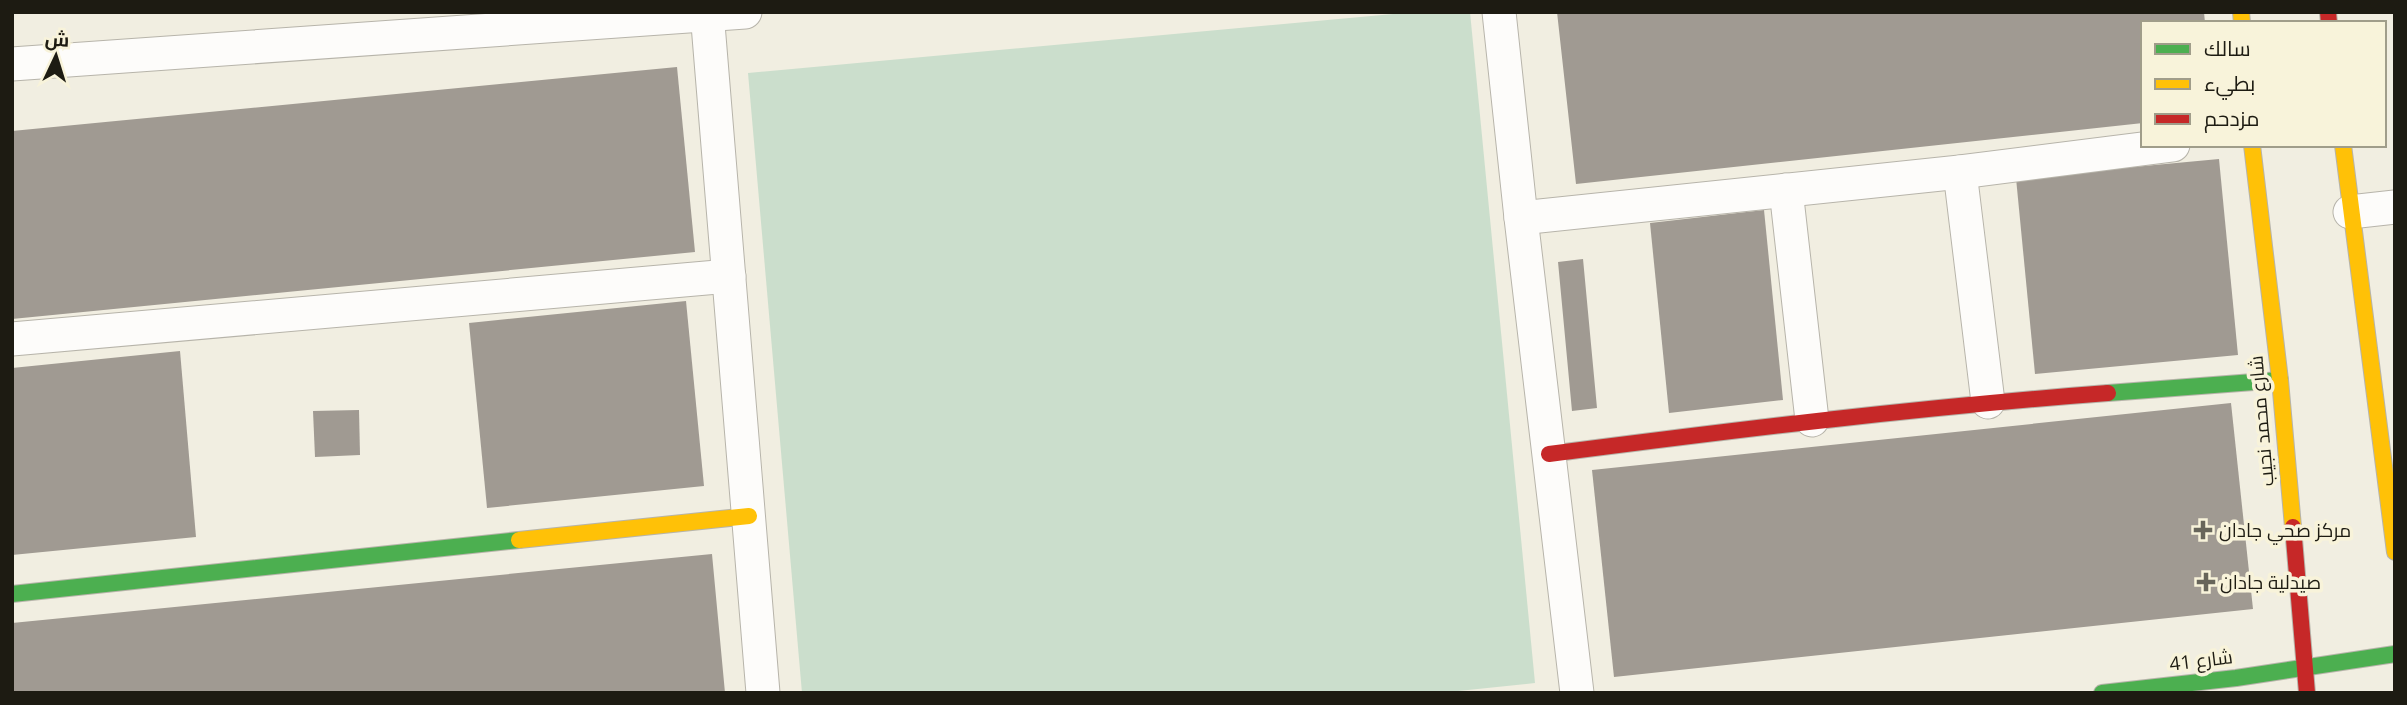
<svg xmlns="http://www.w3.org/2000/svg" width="2407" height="705" font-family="'Open Sans',Cairo,sans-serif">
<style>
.green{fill:#cbdecc}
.building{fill:#a09a92}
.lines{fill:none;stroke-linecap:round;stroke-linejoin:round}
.street-casing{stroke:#b7b4aa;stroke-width:35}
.fast-casing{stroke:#b7b4aa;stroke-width:18}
.slow-casing{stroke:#b7b4aa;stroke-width:18}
.jam-casing{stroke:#b7b4aa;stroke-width:18}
.street{stroke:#fdfcfa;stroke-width:33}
.fast{stroke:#4caf50;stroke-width:16}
.slow{stroke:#ffc107;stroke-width:16}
.jam{stroke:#c62828;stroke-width:16}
.poi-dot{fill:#67655a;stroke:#f8f3da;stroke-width:2.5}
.labels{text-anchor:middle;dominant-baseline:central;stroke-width:7;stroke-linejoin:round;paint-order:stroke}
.street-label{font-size:19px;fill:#1d1b12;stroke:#f8f3da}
.poi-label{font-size:19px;fill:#1d1b12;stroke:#f8f3da;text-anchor:start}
</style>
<rect width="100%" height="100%" fill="#f1eee1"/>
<polygon class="green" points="1415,12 1470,12 1535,683 1439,693 802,693 748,73"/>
<g class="building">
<polygon points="1557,12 2204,12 2205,23 2143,23 2143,123 1576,184"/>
<polygon points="677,67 695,252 12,319 12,131"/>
<polygon points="2219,159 2238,355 2035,374 2016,178"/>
<polygon points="1764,210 1783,400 1669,413 1650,223"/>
<polygon points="1583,259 1597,408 1572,411 1558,262"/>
<polygon points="686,301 704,486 487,508 469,323"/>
<polygon points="180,351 196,537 12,555 12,368"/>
<polygon points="2231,403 2253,609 1614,677 1592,470"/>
<polygon points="359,410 360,455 315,457 313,411"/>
<polygon points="712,554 725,693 12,693 12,623"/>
</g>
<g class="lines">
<defs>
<g id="street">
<polyline points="707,12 763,693"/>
<polyline points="1499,12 1521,218 1577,693"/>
<polyline points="12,64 745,12"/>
<polyline points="1960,172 1988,402"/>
<polyline points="1786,190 1812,420"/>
<polyline points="2350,212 2395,207"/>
<polyline points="1521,218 1960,172 2173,145"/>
<polyline points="12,339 729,276"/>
</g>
<g id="fast">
<polyline points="2108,393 2280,380"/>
<polyline points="12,594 519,540"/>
<polyline points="2102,693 2236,678 2395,654"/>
</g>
<g id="slow">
<polyline points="2241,12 2242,23"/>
<polyline points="2252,145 2280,380 2293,527"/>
<polyline points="2343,145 2395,552"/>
<polyline points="519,540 749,516"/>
</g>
<g id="jam">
<polyline points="2328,12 2329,23"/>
<path d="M1549,454c186,-24 372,-47 559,-61"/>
<polyline points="2293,527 2307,693"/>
</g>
</defs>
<use href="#street" class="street-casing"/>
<use href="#fast" class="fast-casing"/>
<use href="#slow" class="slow-casing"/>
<use href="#jam" class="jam-casing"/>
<use href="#street" class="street"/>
<use href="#fast" class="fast"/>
<use href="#slow" class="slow"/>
<use href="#jam" class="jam"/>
</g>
<g class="poi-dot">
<path d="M2199.5 519.5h7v7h7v7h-7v7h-7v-7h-7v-7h7z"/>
<path d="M2202.5 571.5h7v7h7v7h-7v7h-7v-7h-7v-7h7z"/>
</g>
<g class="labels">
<g class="street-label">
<text transform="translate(2261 421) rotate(-95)">شارع محمد نجيب</text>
<text transform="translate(2201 660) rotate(-7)">شارع 41</text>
</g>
<g class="poi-label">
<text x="2219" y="530">مركز صحي جادان</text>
<text x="2220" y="582">صيدلية جادان</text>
</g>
</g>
<rect width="2407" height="705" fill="none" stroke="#1d1b12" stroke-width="28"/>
<rect x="2141" y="21" width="245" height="126" fill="#f8f3da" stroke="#a09d8a" stroke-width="2"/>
<rect x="2155" y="44" width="35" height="10" fill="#4caf50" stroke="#a09d8a" stroke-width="2"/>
<text x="2204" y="56" font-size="21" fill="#1d1b12">سالك</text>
<rect x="2155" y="79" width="35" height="10" fill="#ffc107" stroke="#a09d8a" stroke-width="2"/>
<text x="2204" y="91" font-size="21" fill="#1d1b12">بطيء</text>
<rect x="2155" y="114" width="35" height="10" fill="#c62828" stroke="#a09d8a" stroke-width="2"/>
<text x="2204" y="126" font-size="21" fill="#1d1b12">مزدحم</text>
<g transform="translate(56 56) rotate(4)" stroke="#f8f3da" stroke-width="5" paint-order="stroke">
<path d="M0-5L12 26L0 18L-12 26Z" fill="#1d1b12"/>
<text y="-10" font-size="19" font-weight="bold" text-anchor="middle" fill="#1d1b12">ش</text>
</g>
</svg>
